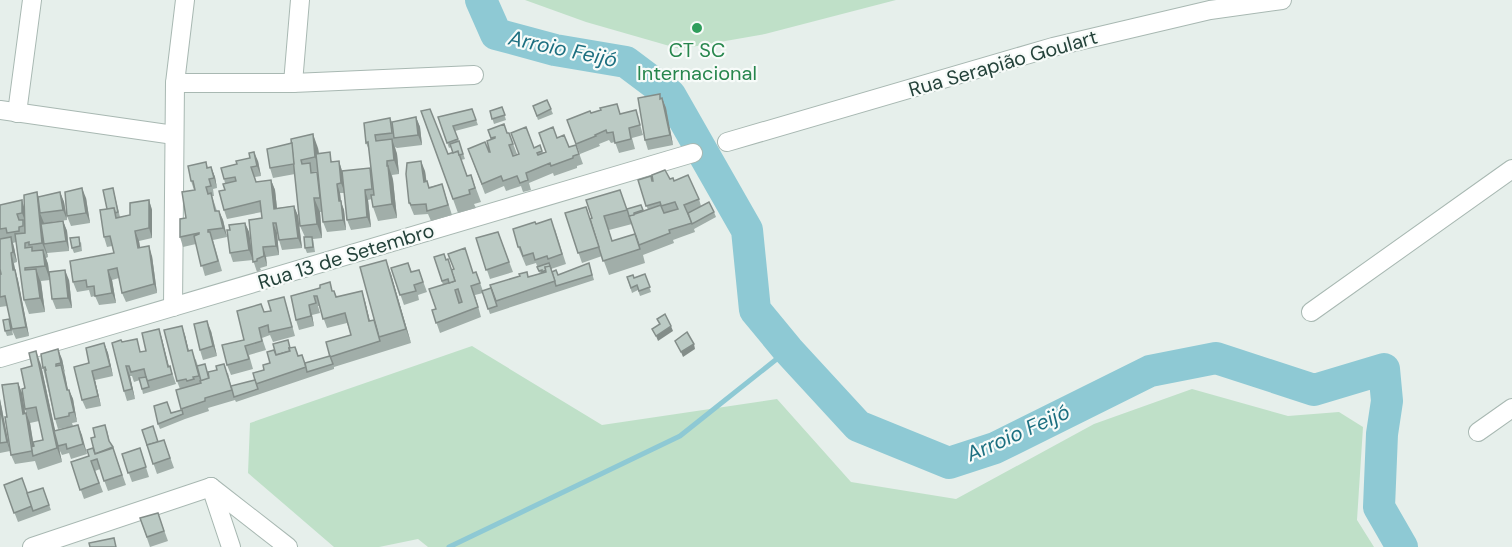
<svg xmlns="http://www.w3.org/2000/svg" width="1512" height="547" font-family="'DM Sans',sans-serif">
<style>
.green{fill:#bfe0c8}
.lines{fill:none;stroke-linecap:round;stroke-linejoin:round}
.stream{stroke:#8ec9d4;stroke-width:5}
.river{stroke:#8ec9d4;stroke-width:32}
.minor-casing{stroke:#a8b8b2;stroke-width:20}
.minor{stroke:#fff;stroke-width:18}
.wall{fill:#a1aea9;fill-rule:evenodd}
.shaded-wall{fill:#838d89}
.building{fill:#bbcac4;stroke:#838d89;stroke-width:1.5;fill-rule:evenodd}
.leisure-dot{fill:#2e9e5b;stroke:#f7fbf9;stroke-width:2}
.labels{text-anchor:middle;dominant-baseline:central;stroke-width:4.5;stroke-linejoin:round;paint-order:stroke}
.leisure-label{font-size:20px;fill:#27864d;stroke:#f7fbf9}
.street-label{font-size:20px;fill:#24423a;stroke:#f7fbf9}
.water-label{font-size:21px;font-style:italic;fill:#1c6f80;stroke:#f7fbf9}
</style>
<rect width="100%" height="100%" fill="#e6efeb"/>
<g class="green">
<polygon points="525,0 896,0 765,34 680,49 586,22"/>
<polygon points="472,346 602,425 777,399 851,482 956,499 1094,424 1192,389 1288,416 1339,412 1363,427 1357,520 1374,547 428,547 418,539 379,547 334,547 248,473 250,423"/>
</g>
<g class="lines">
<polyline class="stream" points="449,547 680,436 788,350"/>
<polyline class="river" points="481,0 496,34 555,50 626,62 670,95 747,230 755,310 788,350 858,426 949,463 995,448 1150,371 1216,358 1314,390 1384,369 1387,401 1382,434 1379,507 1402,547"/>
<defs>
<g id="minor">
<polyline points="175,83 293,83 474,75"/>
<polyline points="293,83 300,0"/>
<polyline points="0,110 174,135"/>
<polyline points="17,113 32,0"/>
<polyline points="727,142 1053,47 1210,10 1282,0"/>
<polyline points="173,307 175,83 185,0"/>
<polyline points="1311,312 1512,169"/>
<polyline points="0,358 693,153"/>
<polyline points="1478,432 1512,408"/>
<polyline points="211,487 288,547"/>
<polyline points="211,487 231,547"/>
<polyline points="32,547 211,487"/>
</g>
</defs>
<use href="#minor" class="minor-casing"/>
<use href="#minor" class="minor"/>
</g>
<g class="wall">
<polygon points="662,98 666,108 673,145 648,150 645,140"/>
<polygon points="547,100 553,114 538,120 533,106"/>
<polygon points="502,107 506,120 494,124 490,111"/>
<polygon points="472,109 478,125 455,131 465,159 461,160 467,176 471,175 481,202 474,204 476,208 458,213 421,111 448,154 453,153 451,147 449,148 438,117"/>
<polygon points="636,110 643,135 632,138 635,149 619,153 615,142 611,143 609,140 599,144 600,146 580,154 567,120 591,113 621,114"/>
<path d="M416,117l4,10 2,18 -25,3 -2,-1 2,7 2,20 -7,1 1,5 4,38 -19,3 -5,-14 -1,-8 -4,1 3,27 -20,3 -4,-10 -2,-27h-5l1,9 3,8 2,20 -19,2 -4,-10 -1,-10h-2l2,26 -9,1 2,13 -8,1 -2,-5v-11l-5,-11 -5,-52 -22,4 -3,-10 48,-20 1,5 15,9 5,-1 3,10 28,-3 1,4 -2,-22 -3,-7 24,-25 2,4zM318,171v5l-5,-4z"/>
<polygon points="488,130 507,133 509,133 517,154 513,155 513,156 540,145 543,153 546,152 557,138 569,147 576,145 583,164 577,166 577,168 554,176 553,173 529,183 531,190 523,192 521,186 506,191 504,186 485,194 468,149 490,152 491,140"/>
<polygon points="258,161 261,176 255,177 256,182 271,180 275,190 277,208 294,206 298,216 302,248 282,250 279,240 278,233 277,233 279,255 266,257 267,266 260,268 261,270 257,272 253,260 233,262 230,253 230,230 245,223 249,232 253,259 262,218 262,212 227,219 224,210 225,183 224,179"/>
<polygon points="206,162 208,168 211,167 215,177 217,188 213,189 214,196 212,196 217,211 219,211 223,220 227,237 213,240 222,271 205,276 196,244 183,247 180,237 194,190 191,181"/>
<polygon points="425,171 426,181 429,187 442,184 452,215 431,221 428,214 414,215 409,203"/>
<path d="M670,179l4,2 25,18 2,7 13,6 2,5 -22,12 1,3 -22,8 1,3 -31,12 2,8 -36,12 -7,-19 -20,7 -17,-50 25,6 51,-14 2,7 5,-2 -10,-30 14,1zM632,224l3,10 -23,7 -3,-11z"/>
<polygon points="113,188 120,217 130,215 149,200 152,210 152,238 139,241 140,248 152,256 157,293 126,302 122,293 119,278 112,280 116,303 99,305 95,296 91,297 89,290 77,292 73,282 114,253 112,246 107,247 104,237 107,209"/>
<polygon points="37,192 38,197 60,192 64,202 67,220 44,223 63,221 67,231 69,251 47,253 48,257 46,258 48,264 50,280 41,281 45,312 29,314 24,300 16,242 13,243 17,262 14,263 15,271 18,280 29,336 16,339 12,330 13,335 7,336 5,331 11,323 7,306 0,307 0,274 1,274 0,269 0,205 24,207"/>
<polygon points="86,198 90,223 71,226 67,216"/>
<polygon points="536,224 555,229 566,264 551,269 552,272 558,275 589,263 594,280 490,314 483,293 475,295 481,317 440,333 432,310 436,309 443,285 434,257 446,260 452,270 474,273 476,272 483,291 540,274 536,263 526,266 518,247"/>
<polygon points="498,232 513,272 490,279 476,238"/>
<polygon points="81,242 82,251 74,253 72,248"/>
<polygon points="408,263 412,272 419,270 427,292 418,295 419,300 404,305 391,268"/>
<polygon points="391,274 411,343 334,367 334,366 334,369 236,402 235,400 208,408 209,411 185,419 160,429 158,424 171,413 182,410 180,389 177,381 185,335 189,351 196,360 198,366 205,364 209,378 228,373 231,386 255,380 270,363 290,348 295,347 298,356 305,363 330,356 351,335 347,323 327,328 319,306 318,306 320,313 312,315 314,326 299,330 296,320 291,296 334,291 337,297 365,301 370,321 374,320"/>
<polygon points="645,274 651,292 640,296 638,290 632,293 627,277 634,278"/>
<polygon points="69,280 72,308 56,309 52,299"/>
<polygon points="287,307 295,336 273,342 270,335 262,338 266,350 249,355 253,369 231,375 227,365 244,340 265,312"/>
<polygon points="159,329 162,339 169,366 170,366 176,384 143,394 140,380 134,382 132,376 130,376 135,399 127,401 124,391 122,342 141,352 146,351"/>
<polygon points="211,331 217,356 203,360 200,350"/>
<polygon points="104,343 108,353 113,376 95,380 101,406 86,409 82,400 89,363"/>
<polygon points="62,359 68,390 69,390 73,399 77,422 72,423 73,426 58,429 55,419 43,368"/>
<path d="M41,365l14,66 23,-6 9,29 -16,5 -2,-6 -7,2 -3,-6 3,13 -24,8 -3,-9 -20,3 -4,-9 -4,-38 11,-34 4,10 3,21 1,-1 -1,-4v-21zM39,421l4,19 -9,6 -4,-23z"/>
<polygon points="0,399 10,451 0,453"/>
<polygon points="107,430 110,443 113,448 126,485 108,491 100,469 95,471 103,492 84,499 71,462 95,454 95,437"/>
<polygon points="142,430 158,442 164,440 174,468 157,474"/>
<polygon points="140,448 149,477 132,482 122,454"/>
<polygon points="4,485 27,493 43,488 51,510 18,522"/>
<polygon points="158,513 168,541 150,547 140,518"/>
</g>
<g class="shaded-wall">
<polygon points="662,98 666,108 673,145 670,135"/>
<polygon points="416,117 420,127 422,145 418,135"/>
<polygon points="313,134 318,148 321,171 315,157"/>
<polygon points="392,139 397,154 399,174 394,160"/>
<polygon points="254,152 258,161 261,176 257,166"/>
<polygon points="339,161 342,171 345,193 341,183"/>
<polygon points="387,161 393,180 397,218 392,204"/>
<polygon points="421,161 425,171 428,191 424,182"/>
<polygon points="211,167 215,177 217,188 214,178"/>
<polygon points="271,180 275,190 278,218 274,209"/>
<polygon points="337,184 340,193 341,202 344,210 346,230 343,220 339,201"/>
<polygon points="82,188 86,198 90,223 86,213"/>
<polygon points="365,190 368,200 371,227 367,217"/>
<polygon points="37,192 42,207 40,213 44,223 46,243 44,244 47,253 48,257 42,243"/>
<polygon points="60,192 64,202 67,220 63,210"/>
<polygon points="314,198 320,212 322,238 317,224"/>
<polygon points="22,200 25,210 26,223 22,213"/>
<polygon points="149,200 152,210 152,238 149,228"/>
<polygon points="294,206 298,216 302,248 298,238"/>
<polygon points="219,211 223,220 227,237 223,228"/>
<polygon points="63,221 67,231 69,251 66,241"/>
<polygon points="245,223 249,232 253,260 249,250"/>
<polygon points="273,223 277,233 279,255 276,246"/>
<polygon points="135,231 139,241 142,258 138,248"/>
<polygon points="11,237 14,247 17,262 13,252"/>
<polygon points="149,246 152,256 157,293 154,284"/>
<polygon points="263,247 266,257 267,266 264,256"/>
<polygon points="43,250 48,264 50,280 45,266"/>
<polygon points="11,253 18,280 29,336 26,327 13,270"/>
<polygon points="386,260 391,274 411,343 406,329"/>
<polygon points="36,269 41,283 45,312 40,298"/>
<polygon points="65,270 69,280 72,308 68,298"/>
<polygon points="108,270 112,280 116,303 112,293"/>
<polygon points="362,291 365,301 372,331 369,321"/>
<polygon points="309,305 312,315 314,326 311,316"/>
<polygon points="207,321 211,331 217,356 213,346"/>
<polygon points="182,326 185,335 191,361 188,351"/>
<polygon points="671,326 673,331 658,341 656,336"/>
<polygon points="159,329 162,339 171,376 168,367"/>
<polygon points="104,343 108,353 113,376 110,366"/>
<polygon points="694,344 695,349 683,357 681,352"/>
<polygon points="58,349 62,359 65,373 61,363"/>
<polygon points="36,351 41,365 62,462 57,448"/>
<polygon points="61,365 65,375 70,400 67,390"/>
<polygon points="126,366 130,376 135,399 132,389"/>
<polygon points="92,371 95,380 101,406 98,396"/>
<polygon points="18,383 22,393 27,424 23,414"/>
<polygon points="69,390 73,399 77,422 74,412"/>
<polygon points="0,399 10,451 7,442 0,407"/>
<polygon points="26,413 30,423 35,455 33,451"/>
<polygon points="78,425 82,435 87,454 83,444"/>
</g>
<g class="building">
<polygon points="660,94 660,99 662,98 670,135 645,140 638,98"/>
<polygon points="547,100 551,109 537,116 533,106"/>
<polygon points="617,104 620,114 636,110 640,125 629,128 631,139 615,143 613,132 607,133 606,130 595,135 596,136 576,144 567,120 590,111 591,113 601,110 600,108"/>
<polygon points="502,107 505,115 492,119 490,111"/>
<polygon points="430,109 448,154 458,151 467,176 471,175 475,188 469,190 470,194 453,199 421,111"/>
<polygon points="472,109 476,120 453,126 458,139 447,143 438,117"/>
<polygon points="416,117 418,135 394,138 392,122"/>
<polygon points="390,118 392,133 375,135 376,141 392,139 394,160 387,161 387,166 388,166 392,204 373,207 371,195 374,195 368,142 366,143 364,123"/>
<polygon points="504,124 507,133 509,133 513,144 509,145 513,156 519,154 511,133 526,127 534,148 540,145 542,151 537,153 538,155 546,152 539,133 553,127 557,138 564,135 569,147 576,145 579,154 573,156 573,158 551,166 550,163 526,173 528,180 520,183 517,176 503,181 501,176 482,184 468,149 485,142 489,152 490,152 487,141 495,138 495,137 491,138 488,130"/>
<polygon points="313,134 315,157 301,160 302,164 310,163 311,173 317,172 320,198 314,198 317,224 300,226 291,139"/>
<polygon points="459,141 463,154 459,155 458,151 453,153 450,144"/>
<polygon points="292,143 294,164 270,168 267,149"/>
<polygon points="254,152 257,166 251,167 256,182 271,180 274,209 294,206 298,238 279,240 276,223 273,223 276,246 263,247 264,256 257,259 257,261 253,262 249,220 262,218 260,201 224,210 219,191 225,190 223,184 236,181 235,177 224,179 221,168 237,164 236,161 250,158 249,153"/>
<polygon points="330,152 331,162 339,161 341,183 337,184 339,201 341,201 343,220 323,222 316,154"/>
<polygon points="421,161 424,182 427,181 429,188 442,184 448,205 427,211 426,204 411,205 410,203 409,203 406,174 407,163"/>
<polygon points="206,162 207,168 211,167 214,178 209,179 211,186 206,187 208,194 211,193 215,211 219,211 223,228 208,230 208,232 210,232 218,261 201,266 194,236 199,234 199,233 180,237 180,219 186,218 182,192 195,190 193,181 191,181 188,166"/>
<polygon points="370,168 372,189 365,190 367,217 347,220 342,171"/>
<path d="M665,170l5,9 3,-1 1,3 14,-6 11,24 -15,6 8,18 -23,7 1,3 -31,12 -10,-29 32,-11 -1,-3 -14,4 -8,-26 13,-4 1,5h1l-1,-6zM675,202l3,7 -14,4 -3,-7z"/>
<polygon points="82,188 86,213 67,216 65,192"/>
<polygon points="113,188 118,212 115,213 114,208 107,209 103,190"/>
<polygon points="620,190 627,210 604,216 612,241 635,234 640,249 603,261 590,219 592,218 586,200"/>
<polygon points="37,192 42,243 29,245 29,242 25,243 25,248 32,247 32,251 43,250 45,266 25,268 25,270 36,269 40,298 24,300 15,234 25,233 24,195"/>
<polygon points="60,192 63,210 40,213 38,197"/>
<polygon points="22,200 22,213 17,214 19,220 23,220 23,226 19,227 19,231 7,233 6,228 0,229 0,205"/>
<polygon points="149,200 149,228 135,231 138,248 149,246 154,284 122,293 117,268 108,270 112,293 95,296 94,286 87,287 86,280 73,282 70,261 114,253 110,236 104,237 100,210 114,208 116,218 130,215 130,203"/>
<polygon points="709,202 714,212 692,224 688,213"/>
<polygon points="641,205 643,210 634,213 634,215 629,216 627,209"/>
<polygon points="586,207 599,247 578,253 565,213"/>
<polygon points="551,219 562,254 548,259 547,256 535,260 533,253 523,256 520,247 518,247 513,229 535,222 536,224"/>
<polygon points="63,221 66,241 44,244 41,224"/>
<polygon points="245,223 249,250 230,253 227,230 230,230 229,225"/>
<polygon points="498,232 509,262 486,270 476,238"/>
<polygon points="11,237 13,252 11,253 13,270 15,270 26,327 12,329 5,296 0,297 0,274 1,274 0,269 0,239"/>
<polygon points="79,237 80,246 72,248 70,238"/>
<polygon points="304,237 312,237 313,247 305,248"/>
<path d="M465,248l8,25 3,-1 4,11 -9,3 7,21 -42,16 -4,-13 4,-1 -7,-20 26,-8 -4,-11 3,-1 -6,-15zM458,289l4,13 -3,1 -4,-13z"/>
<polygon points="444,254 446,260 448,259 455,281 449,283 448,279 442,281 434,257"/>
<polygon points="386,260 406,329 379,337 360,267"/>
<polygon points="408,263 411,272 419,270 423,282 414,285 416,291 400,295 391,268"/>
<polygon points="549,263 551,269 550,266 545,267 546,270 542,272 542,270 539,271 537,267"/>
<polygon points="589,263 592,275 556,286 552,272 556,270 558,275"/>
<polygon points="550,266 555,281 496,301 490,285 520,276 519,274 527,272 528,277 546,272 545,267"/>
<polygon points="65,270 68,298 52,299 49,272"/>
<polygon points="645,274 650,287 639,291 637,285 631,288 627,277 633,275 634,278"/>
<polygon points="330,282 332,291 334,291 336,297 362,291 369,321 374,320 380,341 330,357 326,342 351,335 345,313 323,319 317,296 314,296 316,303 309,305 311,316 296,320 291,296 320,288 320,285"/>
<polygon points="491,288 497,306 488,309 482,291"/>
<polygon points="284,297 292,327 269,332 268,325 259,328 262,341 245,346 249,359 227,365 222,345 244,340 237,311 261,304 264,312 271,311 268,301"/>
<polygon points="665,314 671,326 656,336 652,329 660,324 657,319"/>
<polygon points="9,319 11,330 5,331 3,320"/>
<polygon points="207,321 213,346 200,350 194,324"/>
<polygon points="182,326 188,351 192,350 199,376 193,377 194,379 187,381 186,379 177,381 164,330"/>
<polygon points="159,329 168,367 170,366 172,374 147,381 144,369 131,372 129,366 126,366 132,389 124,391 112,343 121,340 122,342 137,339 140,352 146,351 142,333"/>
<polygon points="687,332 694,344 681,352 675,341"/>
<polygon points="288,340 290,348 289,348 290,351 276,355 273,344"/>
<polygon points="104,343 110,366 92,371 98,396 82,400 74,367 89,363 86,348"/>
<polygon points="295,347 298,356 302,355 306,367 256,384 253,373 264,370 263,365 270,363 267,352 274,350 276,355 290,351 289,348"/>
<polygon points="58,349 61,363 56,364 56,366 61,365 67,390 69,390 74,412 69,413 69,416 55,419 45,370 46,370 45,367 43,368 41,354"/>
<polygon points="36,351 57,448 33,456 31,447 34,446 33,442 43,440 36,407 25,409 22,389 25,388 21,369 32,366 29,353"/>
<polygon points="330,356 333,364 307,372 305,363"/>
<polygon points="205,364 209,379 201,381 197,366"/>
<polygon points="224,364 232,390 205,398 205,401 181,409 176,390 201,383 200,381 209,378 208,372 217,370 216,366"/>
<polygon points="146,377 149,387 142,389 139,378"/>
<polygon points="255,380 258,389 234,397 231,386"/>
<polygon points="18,383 23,414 26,413 32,451 11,455 5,417 7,417 2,385"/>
<polygon points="167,402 171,413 182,410 183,414 158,424 154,406"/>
<polygon points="0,407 7,442 0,443"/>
<polygon points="78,425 83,444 67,449 66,444 58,446 54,431"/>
<polygon points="105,425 109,441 113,447 95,454 91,438 95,437 93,428"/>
<polygon points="153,426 158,442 147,445 142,430"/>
<polygon points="164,440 170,458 153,464 147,445"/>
<polygon points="93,448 95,454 113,448 122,475 104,481 97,459 91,461 99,483 80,490 71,462 89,456 87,450"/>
<polygon points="140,448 146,467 128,473 122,454"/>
<polygon points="22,478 32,506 14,513 4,485"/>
<polygon points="43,488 49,505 33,511 27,493"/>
<polygon points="158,513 164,531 147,537 140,518"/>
<polygon points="114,538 116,547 90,547 89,543"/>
</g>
<circle class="leisure-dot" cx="697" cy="28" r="6"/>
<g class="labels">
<g class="leisure-label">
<text x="697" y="50">CT SC<tspan x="697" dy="23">Internacional</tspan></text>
</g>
<g class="street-label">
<text transform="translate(1003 63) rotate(-16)">Rua Serapião Goulart</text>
<text transform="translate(346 256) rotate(-17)">Rua 13 de Setembro</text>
</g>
<g class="water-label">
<text transform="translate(563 49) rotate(12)">Arroio Feijó</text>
<text transform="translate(1018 433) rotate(-24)">Arroio Feijó</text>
</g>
</g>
</svg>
